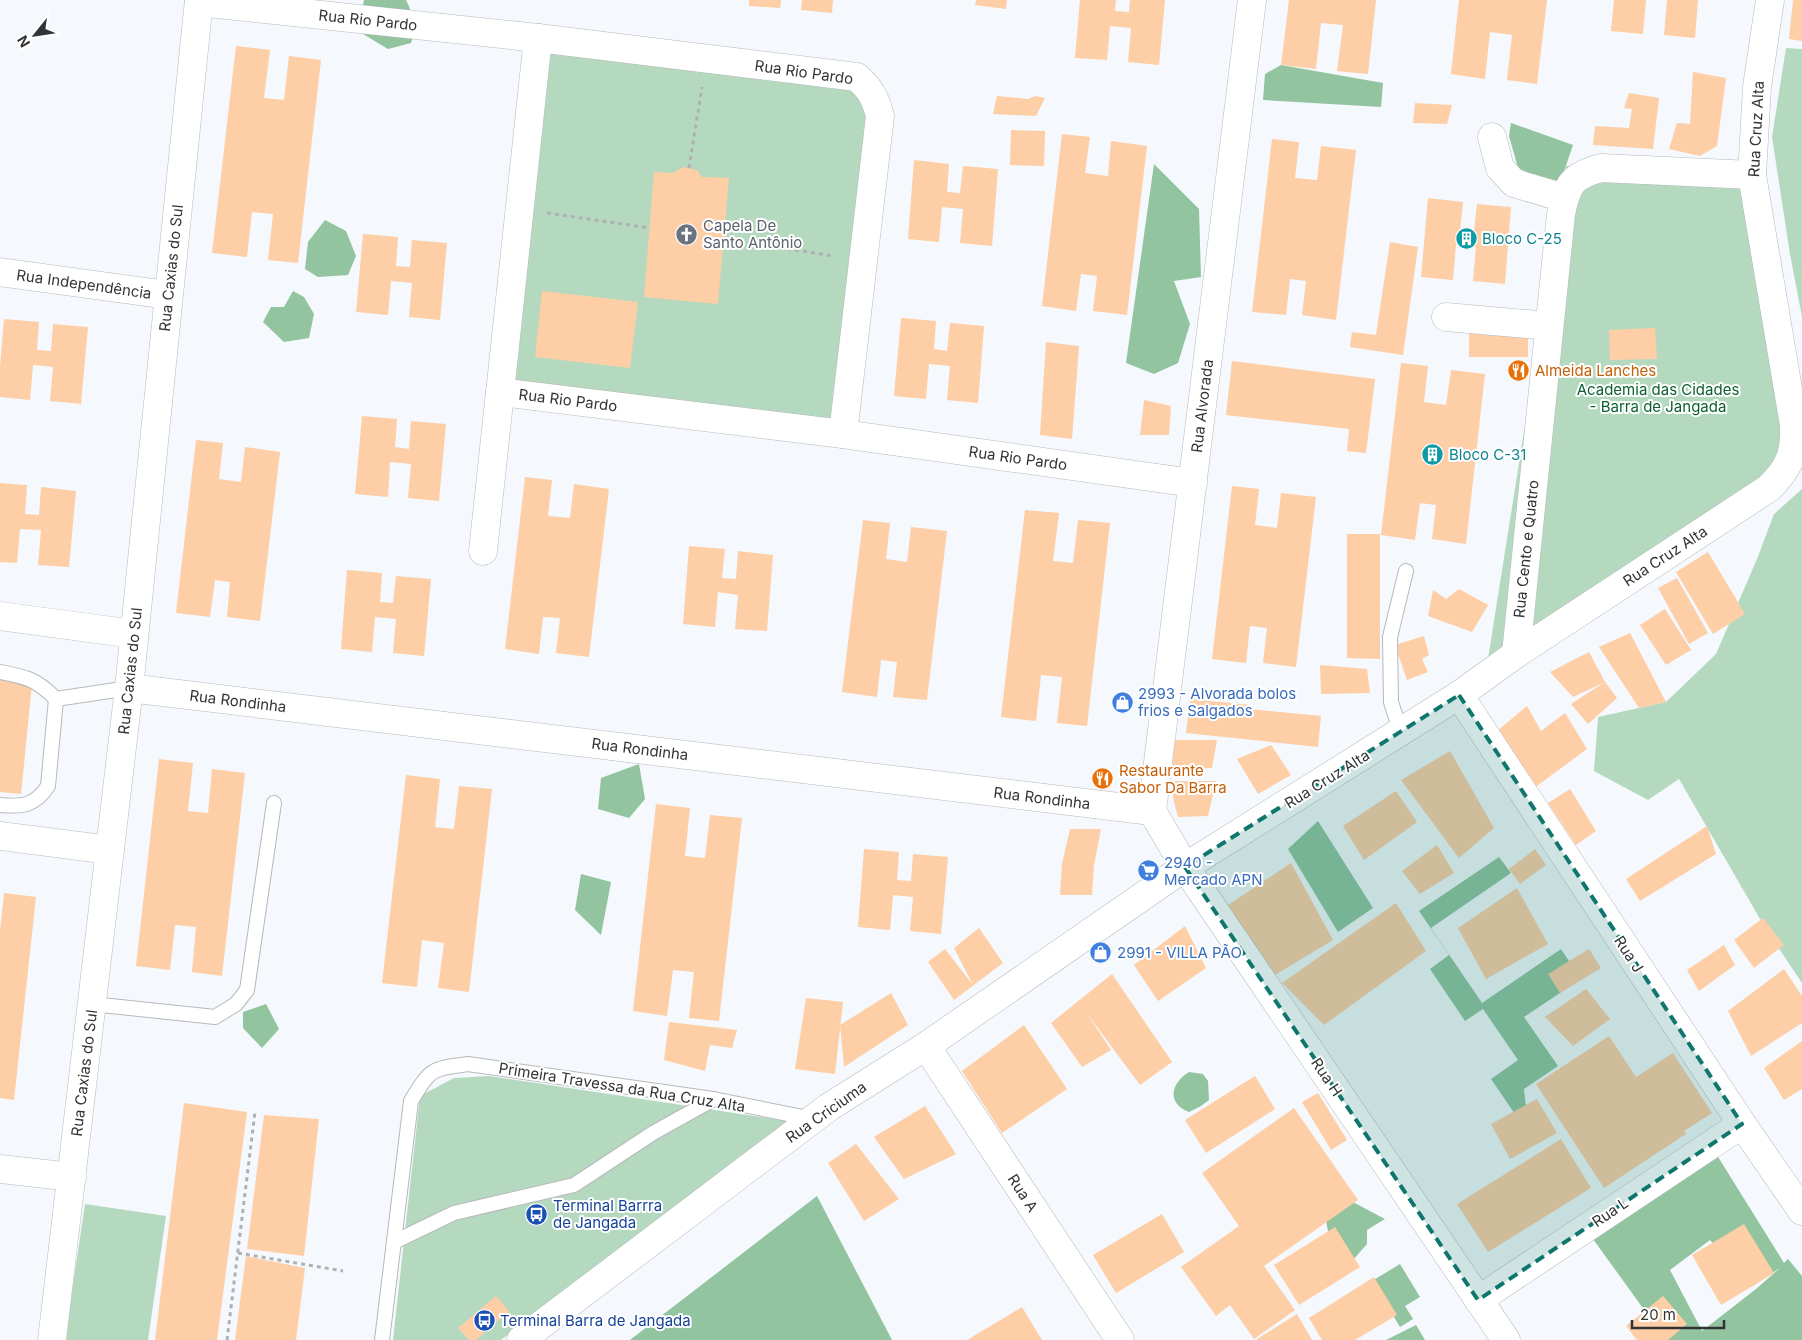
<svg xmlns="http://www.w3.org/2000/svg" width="1802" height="1340" font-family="Inter,sans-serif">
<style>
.green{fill:#b5d9be}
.forest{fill:#91c49f;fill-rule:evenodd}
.building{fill:#fecea6}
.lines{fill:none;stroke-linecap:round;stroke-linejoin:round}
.lane-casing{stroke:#b6b9bc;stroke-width:16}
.street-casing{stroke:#b6b9bc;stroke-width:29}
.secondary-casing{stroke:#b6b9bc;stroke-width:29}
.path{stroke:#aeb0b3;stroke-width:3;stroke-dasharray:4 4;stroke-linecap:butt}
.lane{stroke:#fff;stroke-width:14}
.street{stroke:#fff;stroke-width:28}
.secondary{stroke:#fff;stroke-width:28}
.marked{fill:#0f766e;fill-opacity:0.2;stroke:#0f766e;stroke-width:4;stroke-dasharray:10 6;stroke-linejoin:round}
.labels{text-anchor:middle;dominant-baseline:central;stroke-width:4;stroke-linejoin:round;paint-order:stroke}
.street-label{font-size:15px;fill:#323335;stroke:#fff}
.worship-label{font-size:15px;fill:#5b616d;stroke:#fff;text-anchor:start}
.culture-label{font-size:15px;fill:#0d838f;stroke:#fff;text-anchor:start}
.food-label{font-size:15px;fill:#c56008;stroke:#fff;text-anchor:start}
.park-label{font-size:15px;fill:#0d6032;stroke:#fff}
.shop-label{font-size:15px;fill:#366cbe;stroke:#fff;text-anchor:start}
.transit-label{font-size:15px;fill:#164399;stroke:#fff;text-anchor:start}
</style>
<rect width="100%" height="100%" fill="#f5f8fc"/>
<g class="green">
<polygon points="538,38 869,89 843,434 500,392"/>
<polygon points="1786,48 1802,49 1802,317 1790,254 1772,137"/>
<polygon points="1566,166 1749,177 1791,422 1779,472 1488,659"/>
<polygon points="1802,489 1802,983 1767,931 1679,779 1648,800 1594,771 1598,717 1666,702 1716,654 1757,559 1774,514"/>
<polygon points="489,1076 787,1121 754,1150 501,1340 393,1340 420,1096 454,1078"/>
<polygon points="85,1204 166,1216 148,1340 65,1340"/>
</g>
<g class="forest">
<path d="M364,0h42c7,13 10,30 5,43l-23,6 -30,-18z"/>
<polygon points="1281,65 1383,83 1381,107 1263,100 1265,74"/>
<polygon points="1511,123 1573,145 1559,186 1518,168 1509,136"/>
<polygon points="1154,164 1199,209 1201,277 1174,281 1190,324 1178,363 1154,374 1126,363"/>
<polygon points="325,220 346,231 356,256 348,275 318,277 305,269 308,242"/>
<polygon points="293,291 304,297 314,314 309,338 284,342 263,322 271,307 284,307"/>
<polygon points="639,764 645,799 629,818 598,809 601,778"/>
<polygon points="1318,821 1373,908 1338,932 1288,849"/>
<polygon points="1499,857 1511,873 1431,928 1482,1003 1561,949 1581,979 1524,1017 1558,1066 1524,1089 1526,1108 1519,1120 1491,1079 1518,1060 1483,1009 1465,1021 1430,969 1449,955 1419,911"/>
<polygon points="581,874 611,882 601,935 575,910"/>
<polygon points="266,1004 279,1029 262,1048 243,1028 243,1012"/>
<path d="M1189,1072l14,2 5,7 1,19 -8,6 -12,6c-23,-9 -18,-29 0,-40z"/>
<path d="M1715,1152l69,111 4,-4 14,17v64h-136l-73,-101zM1710,1240l41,47 29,-19 -24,21 -54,42 -32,-61z"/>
<polygon points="817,1196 892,1340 630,1340"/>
<polygon points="1351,1201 1385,1219 1367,1230 1367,1244 1352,1261 1330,1242 1325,1215"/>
<polygon points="1400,1264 1420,1297 1405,1306 1413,1319 1400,1327 1372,1281"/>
<polygon points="1416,1325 1425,1340 1386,1340"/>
</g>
<g class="building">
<polygon points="749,0 781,0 780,8 749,6"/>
<polygon points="802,0 833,0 832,13 801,10"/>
<polygon points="976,0 1007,0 1006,9 975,5"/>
<polygon points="1080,0 1116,0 1115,11 1129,12 1130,0 1165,0 1159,65 1128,62 1131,28 1110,26 1107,60 1075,58"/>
<polygon points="1289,0 1376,0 1368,74 1337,71 1343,25 1321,23 1316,69 1281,65"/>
<polygon points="1459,0 1547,0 1537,84 1507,80 1512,35 1490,32 1485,79 1451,74"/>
<polygon points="1614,0 1646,0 1643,34 1611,31"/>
<polygon points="1667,0 1698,0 1695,38 1664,35"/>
<polygon points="1793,0 1802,0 1802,41 1789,39"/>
<polygon points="236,46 270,50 264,98 284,100 289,56 321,60 298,263 268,260 273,214 252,212 247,257 212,253"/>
<polygon points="1693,72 1726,78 1717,146 1700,156 1669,149 1677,123 1690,124"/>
<polygon points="1629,93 1659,98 1653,149 1593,145 1595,126 1629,128 1632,109 1624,108"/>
<polygon points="997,96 1028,99 1035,96 1045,98 1036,116 993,114"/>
<polygon points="1415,103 1452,105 1447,124 1413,123"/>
<polygon points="1011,130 1045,131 1044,166 1010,165"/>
<polygon points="1062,134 1090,137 1085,173 1108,176 1111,141 1147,146 1127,315 1093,311 1097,276 1081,274 1076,311 1042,306"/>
<polygon points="1272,139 1299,142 1295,178 1317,180 1321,146 1356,150 1336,320 1302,315 1306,281 1290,279 1286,315 1252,312"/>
<polygon points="914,160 949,164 947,192 960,193 963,166 998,169 992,246 960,243 963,209 942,207 939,242 908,239"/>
<polygon points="683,167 697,170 702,177 729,178 718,304 644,297 654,172 673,173"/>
<polygon points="1428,198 1463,202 1460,230 1474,231 1477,204 1511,207 1505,284 1473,281 1476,247 1456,245 1453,280 1421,277"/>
<polygon points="363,234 398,237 396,266 410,267 412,240 447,243 440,320 409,317 412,283 391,281 388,315 356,312"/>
<polygon points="1390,242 1418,247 1403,355 1350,347 1352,332 1376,335"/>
<polygon points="542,291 638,302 630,368 535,357"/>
<polygon points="901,318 936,321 934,349 947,351 950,323 984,326 978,403 947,400 950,366 929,364 926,399 894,396"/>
<polygon points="4,319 39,322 37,350 51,351 53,324 88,327 81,404 50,401 53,367 33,365 30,400 0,397 0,366"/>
<polygon points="1655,328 1657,359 1610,360 1609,330"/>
<rect x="1469" y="330" width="59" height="27"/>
<polygon points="1046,342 1079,346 1072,439 1040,435"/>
<polygon points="1232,361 1375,379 1366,453 1347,451 1349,429 1226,415"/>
<polygon points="1401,363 1428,366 1424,402 1446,405 1451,370 1485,374 1466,544 1432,539 1436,505 1420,503 1415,540 1381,535"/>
<polygon points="1144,400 1171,406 1169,435 1140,435"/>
<polygon points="362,416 397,419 395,447 409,449 411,421 446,424 439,501 408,498 411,464 390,462 388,497 355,494"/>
<polygon points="196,440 223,443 219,479 241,482 245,447 280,452 260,621 227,617 230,582 215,580 210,617 176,613"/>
<polygon points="525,477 552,480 548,516 570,518 574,484 609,489 589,657 556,653 560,618 543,617 539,654 505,649"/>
<polygon points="0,483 27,485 25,514 39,515 41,487 76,491 69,567 38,565 41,530 20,529 17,563 0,562"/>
<polygon points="1232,486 1259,489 1255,525 1277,528 1281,493 1316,497 1296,667 1263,663 1267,628 1250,626 1246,663 1212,659"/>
<polygon points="1025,510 1059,513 1053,561 1073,563 1078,520 1110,523 1087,726 1057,723 1062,677 1041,675 1036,721 1001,717"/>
<polygon points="863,520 890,523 886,559 907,562 911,527 947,531 927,700 893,697 897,662 881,660 877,697 842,692"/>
<polygon points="1347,534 1380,534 1380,659 1347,658"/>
<polygon points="689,546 725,549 722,578 736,579 738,551 773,555 767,631 735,629 738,595 718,592 715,627 683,624"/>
<polygon points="1708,552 1745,614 1713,634 1676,572"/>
<polygon points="347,570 382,573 380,602 393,603 396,576 431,579 424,656 393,653 396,619 375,617 372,652 341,649"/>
<polygon points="1677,578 1708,633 1689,644 1658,588"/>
<polygon points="1459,589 1488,605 1472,632 1428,616 1433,590 1446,599"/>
<polygon points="1665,609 1691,650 1666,665 1640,625"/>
<polygon points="1630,633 1666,702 1639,708 1599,647"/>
<polygon points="1424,636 1429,655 1422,659 1428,672 1407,680 1395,645"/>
<polygon points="1589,652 1605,682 1617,698 1588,724 1571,704 1605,682 1573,697 1550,672"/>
<polygon points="1320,665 1367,669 1370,693 1321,694"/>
<polygon points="0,680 32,684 21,794 0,792"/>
<polygon points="1190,699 1250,705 1249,709 1321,716 1318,747 1186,733"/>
<polygon points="1527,706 1541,731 1565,713 1587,749 1534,788 1496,732"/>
<polygon points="1175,740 1217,740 1212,768 1172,768"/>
<polygon points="1271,745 1291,775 1258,794 1237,759"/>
<polygon points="1450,751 1494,828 1459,858 1401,780"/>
<polygon points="159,759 193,763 188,811 208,813 212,769 245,773 222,976 192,972 196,927 175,925 170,970 136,966"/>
<polygon points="406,775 440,779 435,827 454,829 459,786 492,789 469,992 438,988 444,943 422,940 417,987 382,983"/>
<polygon points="1172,781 1216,781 1208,816 1178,817 1173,798"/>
<polygon points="1570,789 1596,831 1576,845 1548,803"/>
<polygon points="1396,791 1417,822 1364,860 1343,826"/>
<polygon points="656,804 690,808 685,856 705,858 710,815 742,818 719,1021 689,1018 694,972 673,970 667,1016 633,1011"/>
<polygon points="1707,826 1716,854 1640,901 1626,879"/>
<polygon points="1070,829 1101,829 1094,865 1092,895 1060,895 1062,864"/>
<polygon points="1437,845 1454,873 1420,894 1402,871"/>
<polygon points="864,849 899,852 897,880 911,881 913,854 948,857 941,934 910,931 913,897 893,895 890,930 858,927"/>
<polygon points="1535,849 1546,865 1520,884 1509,869"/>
<polygon points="1291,863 1333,940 1270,978 1225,907"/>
<polygon points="1517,888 1548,944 1486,979 1458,928"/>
<polygon points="4,893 36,897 14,1100 0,1098 0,931"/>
<polygon points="1396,903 1426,951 1324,1025 1282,983"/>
<polygon points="1763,918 1784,945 1754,968 1734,940"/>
<polygon points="1185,926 1206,968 1158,1001 1134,965"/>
<polygon points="979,928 1003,963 954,1000 928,962 945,949 973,985 954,948"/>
<polygon points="1724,945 1735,965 1699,991 1687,970"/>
<polygon points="1589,949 1601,968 1560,993 1548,974"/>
<polygon points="1784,969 1802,996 1802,1023 1751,1056 1728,1011"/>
<polygon points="1112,974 1172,1062 1140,1085 1086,1012 1111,1050 1082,1067 1051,1023"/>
<polygon points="1586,989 1610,1019 1573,1046 1545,1017"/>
<polygon points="891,993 908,1025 844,1067 840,1025"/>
<polygon points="806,998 843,1002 835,1074 795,1069"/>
<polygon points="669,1022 737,1030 732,1048 710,1045 705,1071 664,1060"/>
<polygon points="1024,1025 1067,1089 1002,1133 962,1071"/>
<polygon points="1609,1036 1636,1077 1673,1053 1712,1113 1684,1131 1686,1134 1604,1188 1536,1084"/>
<polygon points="1802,1041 1802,1089 1784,1100 1764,1068"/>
<polygon points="1255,1076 1275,1109 1206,1153 1185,1120"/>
<polygon points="1318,1093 1347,1140 1331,1150 1302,1102"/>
<polygon points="1537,1099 1557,1133 1510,1159 1491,1124"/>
<polygon points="184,1103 247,1112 217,1340 155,1340"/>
<polygon points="925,1106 956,1154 904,1179 874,1137"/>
<polygon points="1294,1108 1358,1200 1264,1266 1295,1310 1254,1339 1230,1305 1216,1316 1181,1267 1239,1226 1202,1173"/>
<polygon points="264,1115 319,1119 304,1256 247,1249"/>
<polygon points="1561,1139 1591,1188 1488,1252 1457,1204"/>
<polygon points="856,1144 899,1199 864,1221 828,1163"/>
<polygon points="1162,1214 1184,1252 1116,1293 1093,1255"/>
<polygon points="1744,1224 1774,1273 1721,1305 1692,1255"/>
<polygon points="1335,1227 1360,1267 1299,1305 1274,1265"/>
<polygon points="246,1256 305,1268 296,1340 235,1340"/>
<polygon points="1374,1277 1397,1315 1355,1340 1322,1340 1309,1318"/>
<polygon points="496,1296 509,1311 476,1340 469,1340 458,1328"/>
<polygon points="1663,1296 1687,1324 1668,1340 1637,1340 1626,1326"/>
<polygon points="1022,1307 1042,1340 967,1340"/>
<polygon points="1297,1314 1312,1340 1257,1340 1257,1339"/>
</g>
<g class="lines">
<defs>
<g id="lane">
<path d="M0,672c27,5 36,7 56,27l-8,87c-13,20 -26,21 -48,19"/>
<polyline points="56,699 129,688"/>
<polyline points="1401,733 1391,702 1390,637 1406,571"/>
<polyline points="92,1004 215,1017 236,1004 247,990 274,803"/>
<polyline points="394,1242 454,1213 574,1185 653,1133 714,1099"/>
<path d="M382,1340l29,-239c20,-33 20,-32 57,-37l245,35 100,20"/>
</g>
<g id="street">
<path d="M199,2l339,36 319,39c14,13 18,20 23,39l-37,318"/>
<polyline points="1492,137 1500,168 1514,183 1564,198"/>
<polyline points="0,272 168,295"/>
<polyline points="1446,317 1549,326"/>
<polyline points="500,392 843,434 1193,483"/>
<polyline points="483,551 538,38"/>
<polyline points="0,616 134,634"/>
<path d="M1516,654l45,-440c6,-29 10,-38 40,-46l151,7"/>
<polyline points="129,688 1152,811"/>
<polyline points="1459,695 1742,1124 1802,1211"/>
<polyline points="1152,811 1252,0"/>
<polyline points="1152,811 1185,867 1506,1340"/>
<polyline points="0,836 110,850"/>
<polyline points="926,1046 1120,1340"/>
<polyline points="0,1169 72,1177"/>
<polyline points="1478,1300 1742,1124"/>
<polyline points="52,1340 129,688 199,0"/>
</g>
<path id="secondary" d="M521,1340l308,-233 97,-61 259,-179 274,-172 57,-41 253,-166c21,-21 26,-34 25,-63l-42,-250 5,-88 13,-87"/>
</defs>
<use href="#lane" class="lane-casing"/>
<use href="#street" class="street-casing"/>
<use href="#secondary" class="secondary-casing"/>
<g class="path">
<polyline points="689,168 702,87"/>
<polyline points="547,213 650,228"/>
<polyline points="724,239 834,256"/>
<polyline points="238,1253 343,1271"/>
<polyline points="227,1340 255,1112"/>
</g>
<use href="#lane" class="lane"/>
<use href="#street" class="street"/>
<use href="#secondary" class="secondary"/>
</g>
<path class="marked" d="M1459,695l283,429 -264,176 -293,-433z"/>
<defs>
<symbol id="church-disc" viewBox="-11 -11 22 22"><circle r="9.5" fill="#6b7280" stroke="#fff"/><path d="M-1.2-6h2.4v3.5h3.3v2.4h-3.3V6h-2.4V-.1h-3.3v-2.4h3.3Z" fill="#fff"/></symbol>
<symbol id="building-disc" viewBox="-11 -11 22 22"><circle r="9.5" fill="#0f9aa8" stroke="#fff"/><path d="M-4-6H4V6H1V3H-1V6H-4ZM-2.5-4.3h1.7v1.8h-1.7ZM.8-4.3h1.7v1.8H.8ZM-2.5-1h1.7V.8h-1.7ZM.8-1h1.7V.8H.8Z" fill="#fff"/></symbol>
<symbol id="restaurant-disc" viewBox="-11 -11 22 22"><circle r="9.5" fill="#e8710a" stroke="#fff"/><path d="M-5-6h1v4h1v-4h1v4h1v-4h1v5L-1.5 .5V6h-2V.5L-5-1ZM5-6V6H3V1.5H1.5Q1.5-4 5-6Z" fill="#fff"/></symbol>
<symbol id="shop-disc" viewBox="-11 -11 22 22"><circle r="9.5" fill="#3f7fe0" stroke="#fff"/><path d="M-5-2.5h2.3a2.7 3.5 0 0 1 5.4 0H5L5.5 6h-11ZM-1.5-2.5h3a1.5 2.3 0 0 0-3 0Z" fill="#fff"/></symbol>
<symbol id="supermarket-disc" viewBox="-11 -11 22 22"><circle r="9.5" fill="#3f7fe0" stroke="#fff"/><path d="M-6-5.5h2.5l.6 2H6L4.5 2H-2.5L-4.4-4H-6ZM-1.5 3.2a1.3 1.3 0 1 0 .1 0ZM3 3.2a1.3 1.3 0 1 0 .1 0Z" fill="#fff"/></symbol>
<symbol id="bus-disc" viewBox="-11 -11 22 22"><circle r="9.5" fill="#1a4fb4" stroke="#fff"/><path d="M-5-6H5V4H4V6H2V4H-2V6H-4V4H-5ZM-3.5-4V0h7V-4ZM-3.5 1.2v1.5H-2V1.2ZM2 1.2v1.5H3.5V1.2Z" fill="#fff"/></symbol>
</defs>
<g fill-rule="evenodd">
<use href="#church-disc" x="674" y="222" width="25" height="25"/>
<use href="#building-disc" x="1454" y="226" width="25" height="25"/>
<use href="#restaurant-disc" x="1506" y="358" width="25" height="25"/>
<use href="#building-disc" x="1420" y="442" width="25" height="25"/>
<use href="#shop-disc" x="1110" y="690" width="25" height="25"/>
<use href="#restaurant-disc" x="1090" y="766" width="25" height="25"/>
<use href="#supermarket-disc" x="1136" y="858" width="25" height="25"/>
<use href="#shop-disc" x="1088" y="940" width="25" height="25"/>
<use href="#bus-disc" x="524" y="1202" width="25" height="25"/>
<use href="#bus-disc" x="472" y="1308" width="25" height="25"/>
</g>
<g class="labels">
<g class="street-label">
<text transform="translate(368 20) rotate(6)">Rua Rio Pardo</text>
<text transform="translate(804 72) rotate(8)">Rua Rio Pardo</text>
<text transform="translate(1756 129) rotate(-87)">Rua Cruz Alta</text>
<text transform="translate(171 268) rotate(-84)">Rua Caxias do Sul</text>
<text transform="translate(84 284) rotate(8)">Rua Independência</text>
<text transform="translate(568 400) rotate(7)">Rua Rio Pardo</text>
<text transform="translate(1202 406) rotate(-83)">Rua Alvorada</text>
<text transform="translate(1018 458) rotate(8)">Rua Rio Pardo</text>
<text transform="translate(1526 549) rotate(-84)">Rua Cento e Quatro</text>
<text transform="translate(1665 556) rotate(-33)">Rua Cruz Alta</text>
<text transform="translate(130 671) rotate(-84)">Rua Caxias do Sul</text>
<text transform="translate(238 701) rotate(7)">Rua Rondinha</text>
<text transform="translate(640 749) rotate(7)">Rua Rondinha</text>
<text transform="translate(1327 779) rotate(-32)">Rua Cruz Alta</text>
<text transform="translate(1042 798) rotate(7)">Rua Rondinha</text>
<text transform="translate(1629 954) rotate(57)">Rua J</text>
<text transform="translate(84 1073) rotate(-83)">Rua Caxias do Sul</text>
<text transform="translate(1327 1077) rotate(56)">Rua H</text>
<text transform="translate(622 1087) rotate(9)">Primeira Travessa da Rua Cruz Alta</text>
<text transform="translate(826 1112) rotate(-35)">Rua Criciuma</text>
<text transform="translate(1023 1193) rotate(57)">Rua A</text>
<text transform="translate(1610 1212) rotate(-34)">Rua L</text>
</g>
<g class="worship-label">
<text x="703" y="225">Capela De<tspan x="703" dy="17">Santo Antônio</tspan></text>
</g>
<g class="culture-label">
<text x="1482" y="238">Bloco C-25</text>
<text x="1449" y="454">Bloco C-31</text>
</g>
<g class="food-label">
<text x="1535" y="370">Almeida Lanches</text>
<text x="1119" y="770">Restaurante<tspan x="1119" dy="17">Sabor Da Barra</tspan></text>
</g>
<g class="park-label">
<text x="1658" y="389">Academia das Cidades<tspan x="1658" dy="17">- Barra de Jangada</tspan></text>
</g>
<g class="shop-label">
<text x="1138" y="693">2993 - Alvorada bolos<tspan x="1138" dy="17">frios e Salgados</tspan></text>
<text x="1164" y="862">2940 -<tspan x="1164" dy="17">Mercado APN</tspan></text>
<text x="1117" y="952">2991 - VILLA PÃO</text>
</g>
<g class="transit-label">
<text x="553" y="1205">Terminal Barrra<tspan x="553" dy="17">de Jangada</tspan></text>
<text x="500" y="1320">Terminal Barra de Jangada</text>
</g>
</g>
<g transform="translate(35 35) rotate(240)" stroke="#ffffff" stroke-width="4" paint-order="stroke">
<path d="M0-4L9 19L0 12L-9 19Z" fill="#323335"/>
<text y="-8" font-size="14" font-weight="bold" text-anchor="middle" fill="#323335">N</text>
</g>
<path d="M1632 1320v8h92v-8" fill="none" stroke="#323335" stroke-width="2.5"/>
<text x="1640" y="1320" font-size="15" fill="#323335" stroke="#ffffff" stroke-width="4" paint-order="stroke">20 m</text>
</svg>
